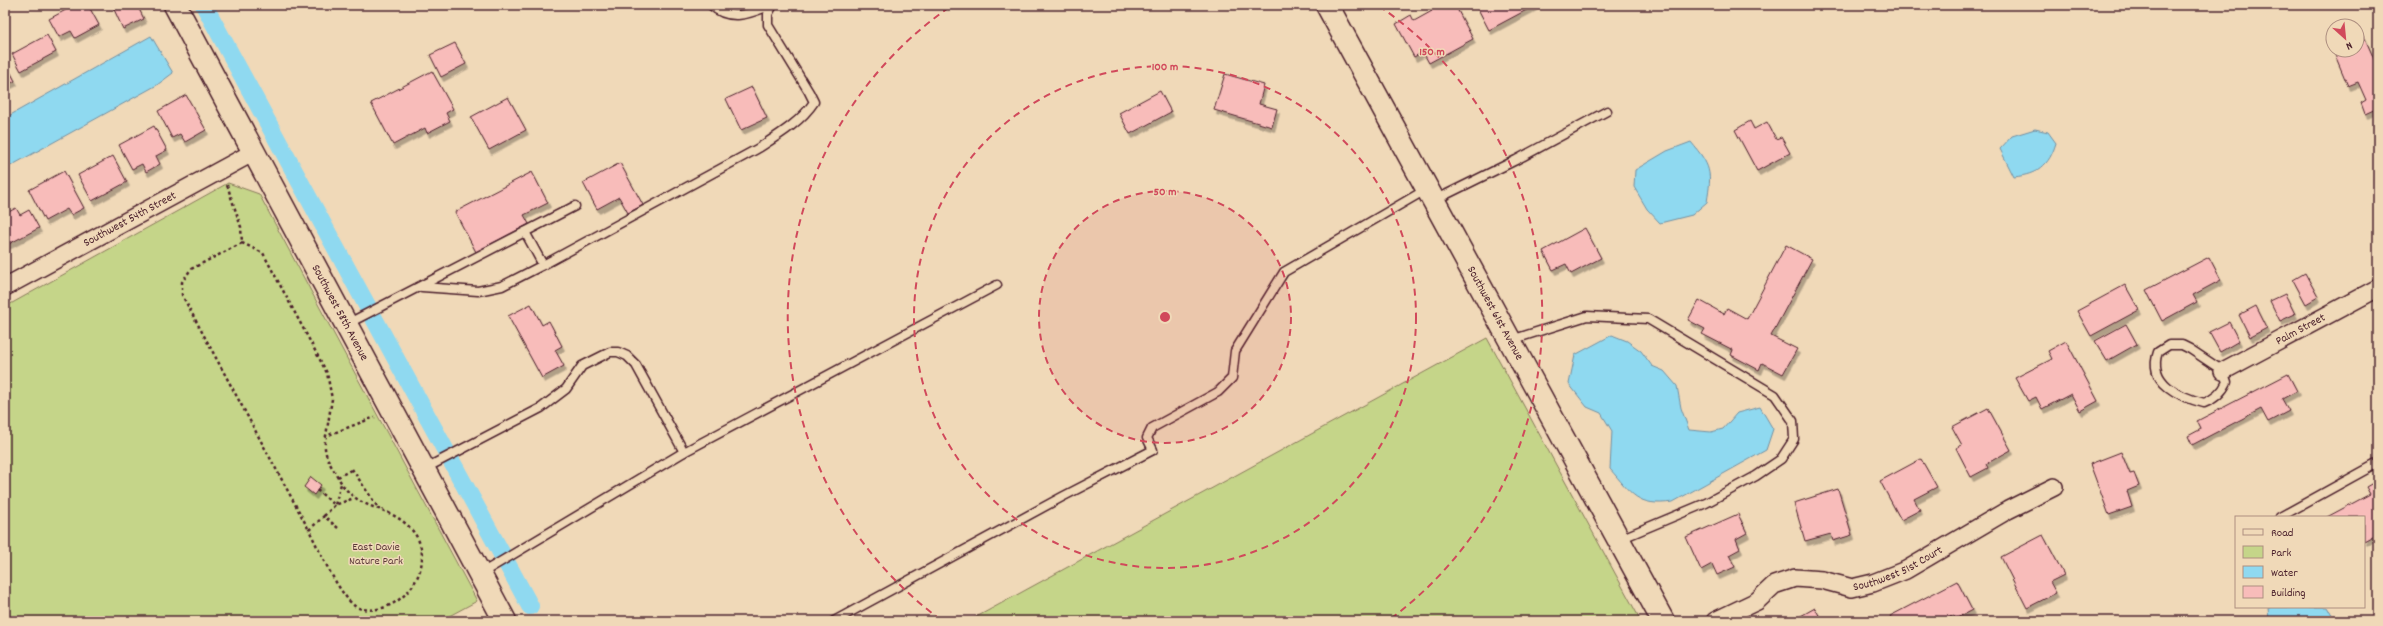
<svg xmlns="http://www.w3.org/2000/svg" width="2383" height="626" font-family="Dekko,sans-serif">
<style>
.green{fill:#c5d589;stroke:#887a5a}
.water{fill:#8fd9f0;stroke:#738fa1}
.lines{fill:none;stroke-linecap:round;stroke-linejoin:round}
.canal{stroke:#8fd9f0;stroke-width:18}
.building{fill:#f8bcba;stroke:#4a1f2b;filter:url(#shadow)}
.lane-casing{stroke:#4a1f2b;stroke-width:11}
.street-casing{stroke:#4a1f2b;stroke-width:20}
.secondary-casing{stroke:#4a1f2b;stroke-width:25}
.path{stroke:#4a1f2b;stroke-width:2.5;stroke-dasharray:3 3;stroke-linecap:butt}
.lane{stroke:#f0d9b8;stroke-width:8}
.street{stroke:#f0d9b8;stroke-width:17}
.secondary{stroke:#f0d9b8;stroke-width:22}
.ring{fill:none;stroke:#d1495b;stroke-width:2;stroke-dasharray:7 5}
.labels{text-anchor:middle;dominant-baseline:central;stroke-width:3;stroke-linejoin:round;paint-order:stroke}
.street-label{font-size:12px;fill:#4a1f2b;stroke:#f0d9b8}
.park-label{font-size:12px;fill:#5c3a39;stroke:#f0d9b8}
.centre{fill:#d1495b;stroke:#f0d9b8;stroke-width:2}
.ring-label{font-size:12px;text-anchor:middle;font-weight:bold;fill:#d1495b;stroke:#f0d9b8;stroke-width:3;stroke-linejoin:round;paint-order:stroke}
</style>
<defs>
<filter id="shadow"><feDropShadow dx="2.5" dy="4.5" stdDeviation="0" flood-color="#0004"/></filter>
</defs>
<rect width="100%" height="100%" fill="#f0d9b8"/>
<filter id="ink" filterUnits="userSpaceOnUse"><feTurbulence type="fractalNoise" baseFrequency=".025" numOctaves="2"/><feDisplacementMap in="SourceGraphic" scale="8" xChannelSelector="R" yChannelSelector="G"/><feConvolveMatrix kernelMatrix="1 2 1 2 8 2 1 2 1" color-interpolation-filters="sRGB"/></filter>
<g filter="url(#ink)">
<g class="green">
<polygon points="228,183 259,194 477,601 440,621 5,621 5,307"/>
<polygon points="1487,338 1641,621 969,621"/>
</g>
<g class="water">
<polygon points="151,36 173,73 157,85 5,169 5,118"/>
<path d="M2035,129l13,3 8,11c-7,23 -18,31 -42,34l-14,-28 12,-13z"/>
<path d="M1691,142c20,24 21,30 16,60l-15,13 -32,8 -13,-14 -13,-22 1,-17 32,-19z"/>
<path d="M1612,335l15,6 14,10 11,15 12,5 13,15 4,22 8,22 22,2 12,-3 14,-16 23,-6 13,22 -7,21 -93,52c-36,5 -41,-8 -63,-33l2,-38 -11,-18 -14,-6 -18,-23 6,-29z"/>
<polygon points="2268,607 2328,607 2336,621 2269,621"/>
</g>
<g class="lines">
<polyline class="canal" points="204,5 530,606"/>
</g>
<g class="building">
<polygon points="75,5 88,5 99,25 75,38 71,31 59,37 49,19"/>
<polygon points="112,5 137,5 144,19 123,29"/>
<polygon points="1428,5 1455,5 1473,39 1429,63 1423,52 1414,57 1396,24 1411,15 1414,21 1432,11"/>
<polygon points="1476,5 1534,5 1534,6 1489,30"/>
<polygon points="2363,34 2378,68 2378,108 2365,114 2361,103 2366,100 2358,82 2348,86 2332,48 2333,50 2357,50 2357,37"/>
<polygon points="47,35 56,52 21,71 12,54"/>
<polygon points="455,43 466,64 441,77 430,55"/>
<polygon points="5,62 15,81 5,86"/>
<polygon points="432,71 453,109 446,113 450,121 427,133 425,128 393,145 371,103"/>
<polygon points="1225,74 1264,85 1259,104 1277,109 1272,127 1214,110"/>
<polygon points="752,87 767,118 741,130 726,99"/>
<polygon points="1160,91 1171,112 1130,134 1119,113"/>
<polygon points="186,95 206,130 185,142 180,134 172,138 158,111"/>
<polygon points="508,97 526,130 489,150 471,117"/>
<polygon points="1750,121 1754,129 1767,122 1776,139 1781,137 1790,153 1757,171 1735,130"/>
<polygon points="154,126 167,150 156,156 160,164 146,172 142,164 132,169 119,145"/>
<polygon points="113,156 127,182 92,201 78,175"/>
<polygon points="620,163 643,205 628,213 619,197 597,209 583,183"/>
<polygon points="64,171 84,208 71,215 67,209 45,221 29,190"/>
<polygon points="532,172 548,203 524,215 529,224 476,252 455,212"/>
<polygon points="16,208 20,215 29,210 39,228 5,246 5,214"/>
<polygon points="1585,228 1601,258 1571,274 1566,264 1553,270 1543,251"/>
<polygon points="1786,245 1812,259 1771,336 1797,349 1783,374 1762,363 1759,370 1731,355 1733,350 1702,334 1705,329 1688,320 1699,300 1724,314 1727,308 1747,319"/>
<polygon points="2209,257 2221,280 2193,295 2197,302 2162,321 2146,290"/>
<polygon points="2305,273 2318,297 2306,304 2293,280"/>
<polygon points="2125,285 2139,310 2091,336 2077,311"/>
<polygon points="2285,294 2295,314 2280,321 2270,301"/>
<polygon points="531,304 542,325 549,321 562,346 555,350 564,366 542,378 508,316"/>
<polygon points="2256,306 2267,328 2250,337 2239,315"/>
<polygon points="2229,322 2239,341 2220,352 2209,332"/>
<polygon points="2126,324 2137,344 2107,361 2095,341"/>
<polygon points="2066,341 2098,401 2080,411 2071,394 2042,409 2036,397 2028,401 2015,378 2052,359 2048,351"/>
<polygon points="2288,374 2297,391 2282,399 2289,411 2268,422 2261,409 2192,445 2188,436 2201,429 2197,421"/>
<polygon points="1988,408 2011,450 1986,464 1988,468 1971,477 1956,448 1962,445 1952,427"/>
<polygon points="2121,452 2130,474 2134,473 2139,486 2127,491 2132,507 2109,515 2090,464"/>
<polygon points="1921,459 1937,487 1914,499 1920,510 1901,520 1880,481"/>
<polygon points="311,477 321,485 314,495 304,487"/>
<polygon points="2378,480 2378,533 2364,541 2364,517 2327,517 2370,494 2366,487"/>
<polygon points="1838,489 1852,535 1833,541 1831,534 1805,541 1794,503"/>
<polygon points="1738,514 1747,533 1736,539 1740,549 1729,555 1735,567 1717,575 1712,564 1701,570 1686,537"/>
<polygon points="2043,535 2064,575 2050,582 2056,593 2027,608 2001,557"/>
<polygon points="1957,581 1972,610 1955,619 1954,615 1942,621 1893,621 1890,616"/>
<polygon points="1815,608 1822,621 1802,621 1799,617"/>
</g>
<g class="lines">
<defs>
<g id="lane">
<path d="M711,5c18,17 39,9 60,0"/>
<polyline points="1435,200 1516,160 1607,111"/>
<path d="M543,265l214,-116c20,-13 44,-27 57,-47l-5,-10 -41,-67v-11l5,-9"/>
<polyline points="422,287 478,291 502,286 543,265 525,232"/>
<polyline points="347,324 575,206"/>
<polyline points="1511,340 1587,316 1648,319 1775,395 1793,421 1794,439 1781,459 1756,476 1706,503 1620,539"/>
<path d="M2169,345h13l8,4 33,22 4,11c-5,11 -12,17 -23,21 -24,-6 -57,-20 -46,-51z"/>
<polyline points="424,469 541,408 566,389 582,366 610,352 618,352 627,356 636,365 684,452"/>
<polyline points="2280,517 2378,463"/>
<polyline points="480,574 684,452 997,285"/>
<polyline points="834,621 1062,497 1153,450 1147,438 1152,428 1218,392 1232,378 1235,351 1284,272 1427,189"/>
</g>
<g id="street">
<path id="s1" d="M5,287l249,-135"/>
<path id="s2" d="M2223,371l155,-83"/>
<path id="s3" d="M1715,621l42,-20 17,-16 21,-7 27,2 30,8 21,-5 33,-13 102,-60 46,-23"/>
</g>
<g id="secondary">
<path id="s4" d="M175,5l330,616"/>
<path id="s5" d="M1327,5l336,616"/>
</g>
</defs>
<use href="#lane" class="lane-casing"/>
<use href="#street" class="street-casing"/>
<use href="#secondary" class="secondary-casing"/>
<g class="path">
<polyline points="227,185 241,227 242,243 263,253 327,373 332,399 326,436"/>
<polyline points="242,243 191,269 182,282 182,295 309,530"/>
<path d="M351,470l-13,7c9,18 22,26 41,32l-27,-40"/>
<path d="M338,477c-9,-14 -16,-25 -12,-41l49,-19"/>
<polyline points="317,490 335,505 341,484"/>
<polyline points="324,516 335,505 354,498"/>
<path d="M338,528l-14,-12 -15,14c10,20 30,65 47,77 49,19 108,-68 23,-98"/>
</g>
<use href="#lane" class="lane"/>
<use href="#street" class="street"/>
<use href="#secondary" class="secondary"/>
</g>
</g>
<circle cx="1165" cy="317" r="126" fill="#d1495b" fill-opacity=".12"/>
<g class="ring">
<circle cx="1165" cy="317" r="126"/>
<circle cx="1165" cy="317" r="251"/>
<path d="M941 620A377 377 0 0 1 951 6M1379 6A377 377 0 0 1 1389 620"/>
</g>
<g class="labels">
<g class="street-label">
<text stroke="none"><textPath href="#s1" startOffset="142">Southwest 54th Street</textPath></text>
<text stroke="none"><textPath href="#s5" startOffset="351">Southwest 61st Avenue</textPath></text>
<text stroke="none"><textPath href="#s4" startOffset="349">Southwest 58th Avenue</textPath></text>
<text stroke="none"><textPath href="#s2" startOffset="88">Palm Street</textPath></text>
<text stroke="none"><textPath href="#s3" startOffset="200">Southwest 51st Court</textPath></text>
</g>
<g class="park-label">
<text x="376" y="547">East Davie<tspan x="376" dy="14">Nature Park</tspan></text>
</g>
</g>
<circle cx="1165" cy="317" r="6" class="centre"/>
<g class="ring-label">
<text x="1432" y="55">150 m</text>
<text x="1165" y="70">100 m</text>
<text x="1165" y="195">50 m</text>
</g>
<rect width="2383" height="626" fill="none" stroke="#f0d9b8" stroke-width="20"/>
<rect x="10" y="10" width="2363" height="606" fill="none" stroke="#4a1f2b" stroke-width="1.5" filter="url(#ink)"/>
<rect x="2235" y="516" width="130" height="92" fill="#f0d9b8" stroke="#ae8f80"/>
<rect x="2243" y="529" width="20" height="6" fill="#f0d9b8" stroke="#ae8f80"/>
<text x="2271" y="536" font-size="12" fill="#4a1f2b">Road</text>
<rect x="2243" y="546" width="20" height="12" fill="#c5d589" stroke="#ae8f80"/>
<text x="2271" y="556" font-size="12" fill="#4a1f2b">Park</text>
<rect x="2243" y="566" width="20" height="12" fill="#8fd9f0" stroke="#ae8f80"/>
<text x="2271" y="576" font-size="12" fill="#4a1f2b">Water</text>
<rect x="2243" y="586" width="20" height="12" fill="#f8bcba" stroke="#ae8f80"/>
<text x="2271" y="596" font-size="12" fill="#4a1f2b">Building</text>
<g transform="translate(2345 38) rotate(153)"><circle r="19" fill="#f0d9b8" stroke="#ae8f80"/>
<path d="M0-3L7 15L0 10L-7 15Z" fill="#d1495b"/>
<text y="-6" font-size="11" font-weight="bold" text-anchor="middle" fill="#4a1f2b">N</text>
</g>
</svg>
